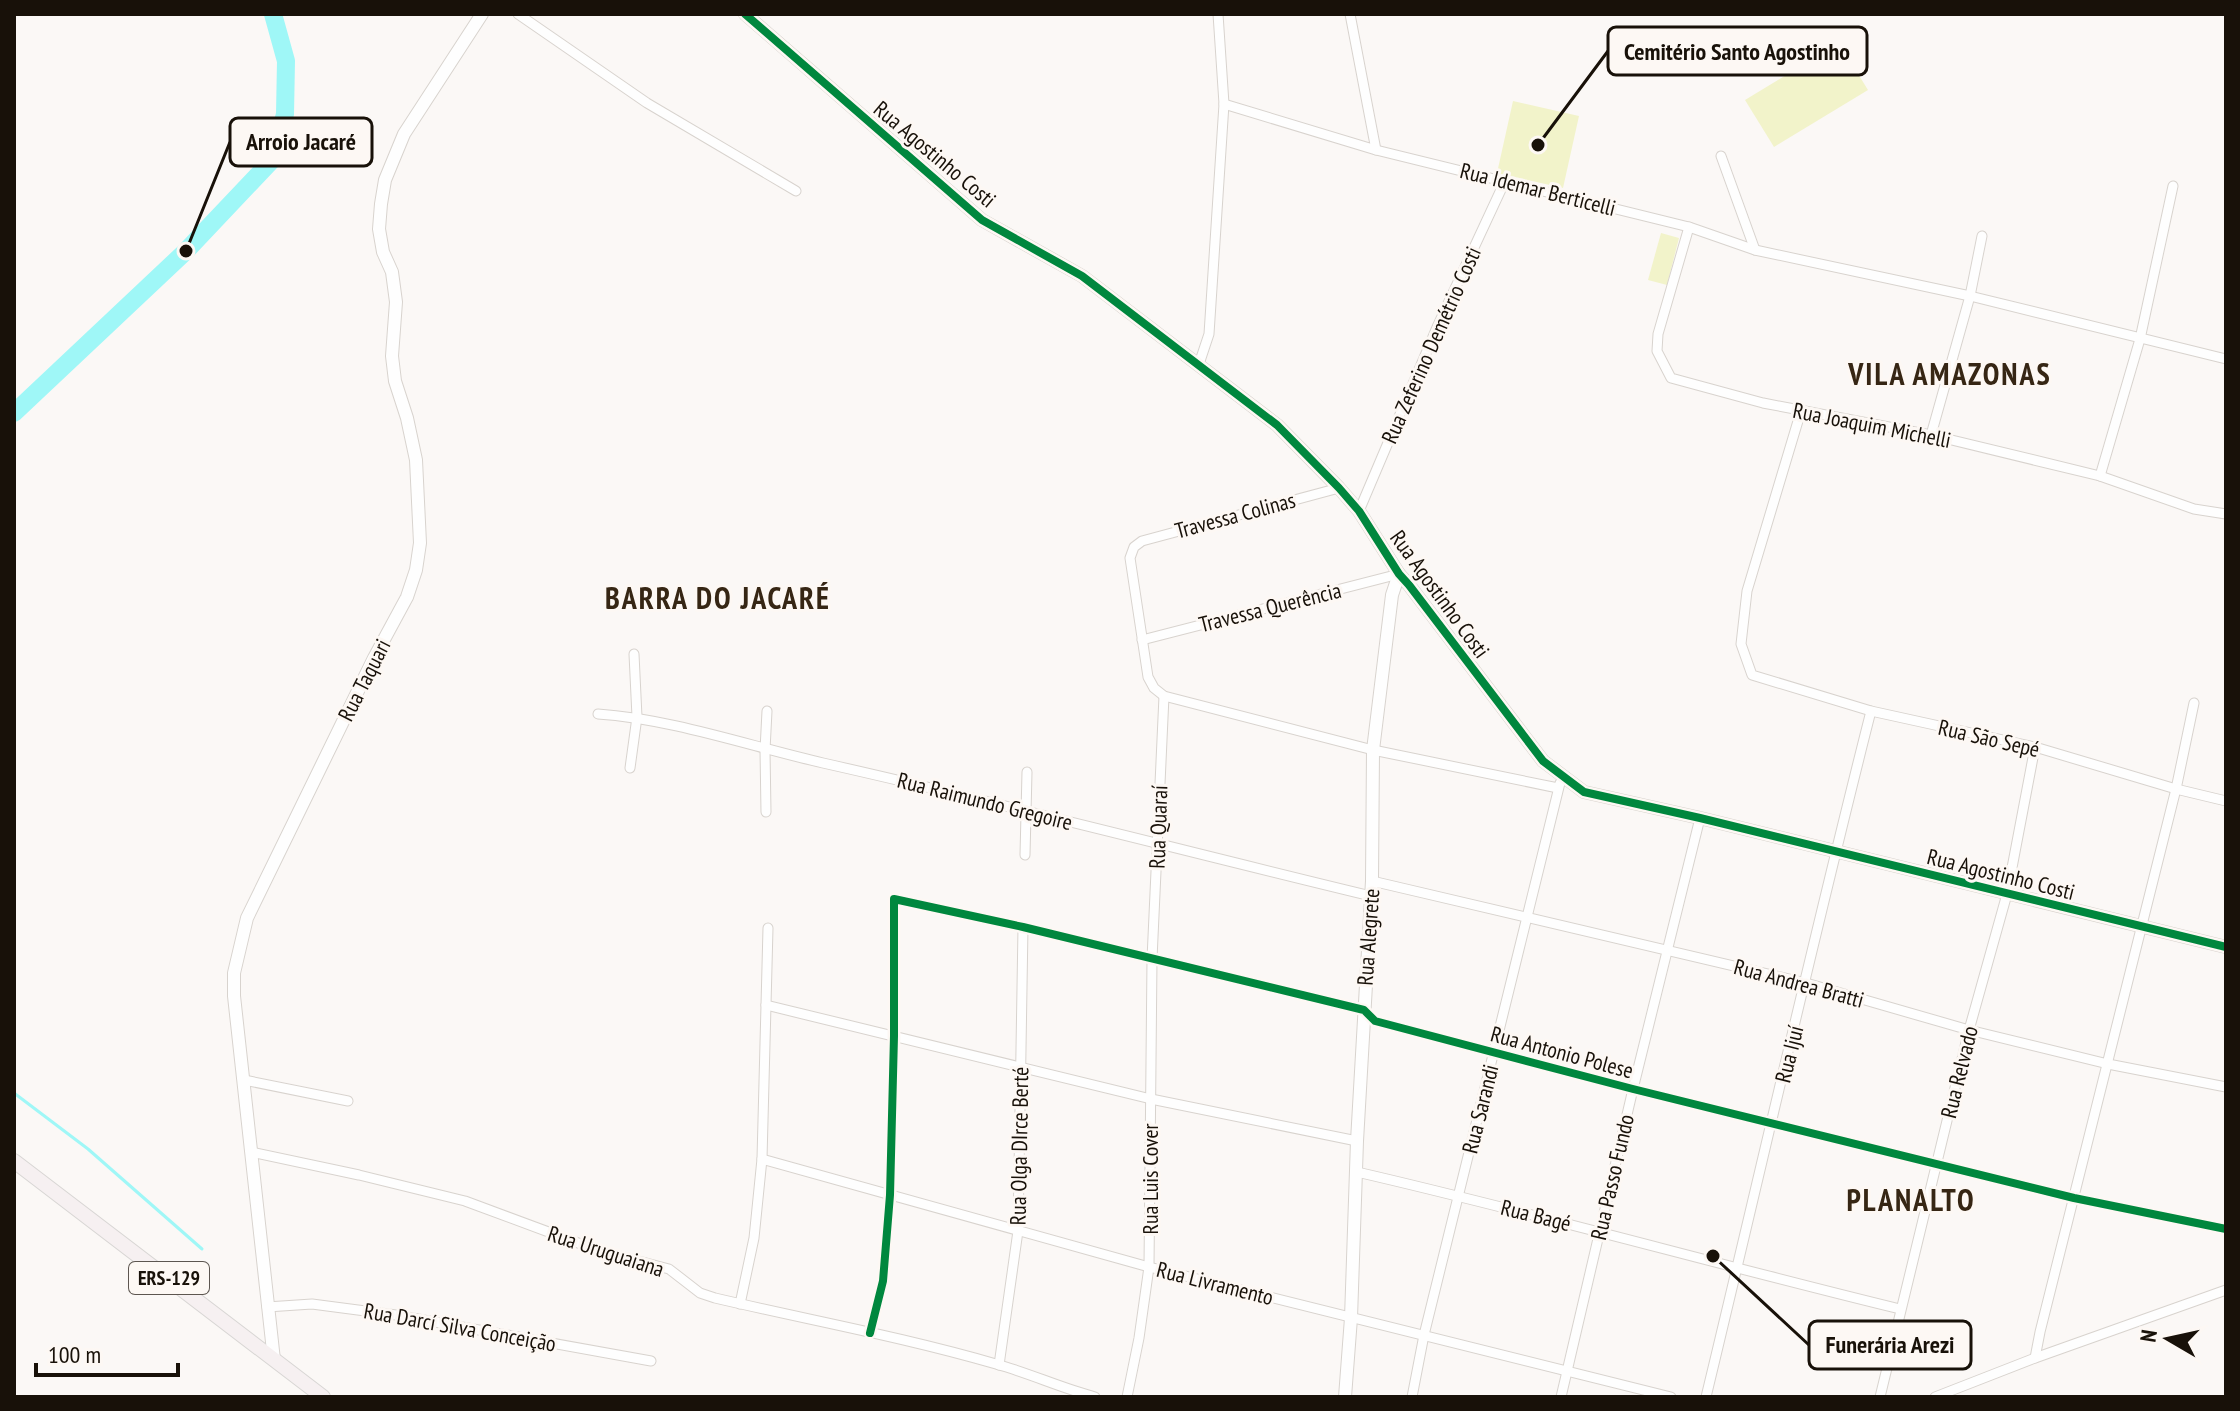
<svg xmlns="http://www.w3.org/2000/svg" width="2240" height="1411" font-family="'PT Sans Narrow',sans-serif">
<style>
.green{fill:#f2f3ca}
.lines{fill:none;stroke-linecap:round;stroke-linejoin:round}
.stream{stroke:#9ff7f7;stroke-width:3}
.river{stroke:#9ff7f7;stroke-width:18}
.minor-casing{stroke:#d8d3ce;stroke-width:11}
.tertiary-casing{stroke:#d8d3ce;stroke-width:14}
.primary-casing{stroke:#d8d6d4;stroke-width:16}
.minor{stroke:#fefefe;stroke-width:9}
.tertiary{stroke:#fefefe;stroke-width:12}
.primary{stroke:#f6f0f1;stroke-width:14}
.cycleway-casing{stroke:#fdf8f4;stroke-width:13}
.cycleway{stroke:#00873e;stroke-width:8}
.labels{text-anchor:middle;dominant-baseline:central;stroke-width:6;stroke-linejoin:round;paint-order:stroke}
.shield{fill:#fdf8f4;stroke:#5d5650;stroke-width:2}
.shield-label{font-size:20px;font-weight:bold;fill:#181109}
.street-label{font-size:22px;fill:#181109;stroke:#fdf8f4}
.district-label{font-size:30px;font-weight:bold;letter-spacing:2px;fill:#362614;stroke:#fdf8f4}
.leader{fill:none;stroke:#181109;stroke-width:3}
.callout-dot{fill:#181109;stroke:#fdf8f4;stroke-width:3}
.callout{fill:#fdf8f4;stroke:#181109;stroke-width:3}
.callout-label{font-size:24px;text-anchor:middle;font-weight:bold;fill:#181109}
</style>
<rect width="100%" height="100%" fill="#fbf8f6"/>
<g class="green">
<polygon points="1839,43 1868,90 1774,147 1745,100"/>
<polygon points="1513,101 1579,116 1563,188 1497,173"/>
<polygon points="1661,233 1679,238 1667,285 1648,280"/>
</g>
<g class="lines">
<polyline class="stream" points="14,1093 88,1149 202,1249"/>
<polyline class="river" points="14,413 186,251 273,159 285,114 286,61 273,14"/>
<defs>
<g id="minor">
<polyline points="518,14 647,103 796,191"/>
<polyline points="1350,14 1376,150"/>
<polyline points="1224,104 1376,150 1689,227 1755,250 1970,296 2226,359"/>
<polyline points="1721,156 1755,250"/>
<polyline points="1689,227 1658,334 1657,351 1671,378 1763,403 1931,435 2100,476 2194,509 2226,514"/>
<polyline points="1199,364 1209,334 1224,104 1218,14"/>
<polyline points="1801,411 1747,591 1741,644 1752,675 1871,711 2035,747 2176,789 2226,801"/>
<polyline points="1931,435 1970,296 1982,236"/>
<polyline points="2100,476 2140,339 2173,186"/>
<polyline points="1339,488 1142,541 1134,547 1130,558 1148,677 1154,688 1164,696 1373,750 1558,788"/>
<polyline points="1359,511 1438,325 1505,181"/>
<polyline points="1142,640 1399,574"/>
<path d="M598,714c74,5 151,32 225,49 183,41 365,89 548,133"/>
<polyline points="630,768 637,717 634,654"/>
<polyline points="766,812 765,750 767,711"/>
<polyline points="1025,855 1027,772"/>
<polyline points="1372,881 1806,983 1969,1030 2108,1064 2226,1087"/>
<polyline points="766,1005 1151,1099 1357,1141"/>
<polyline points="244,1080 348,1101"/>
<path d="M251,1152l108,23 106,26 132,49 72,19 31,24 15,5c94,22 188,39 281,66 33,9 65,24 99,33"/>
<polyline points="762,1159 1149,1267 1671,1397"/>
<path d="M1357,1172c182,42 362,93 543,137"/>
<polyline points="740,1304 754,1238 762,1159 768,928"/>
<polyline points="267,1307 312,1304 396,1315 651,1361"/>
<polyline points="870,1333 883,1281 890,1195 894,1036 894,899 1023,927 1364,1010 1375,1021 1633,1089 2074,1198 2226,1229"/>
<polyline points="2035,1358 2040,1332 2176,789 2194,703"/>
<polyline points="999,1365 1018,1231 1023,927"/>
<polyline points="1127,1397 1139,1338 1149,1267 1152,959 1164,696"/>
<polyline points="1412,1397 1424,1335 1560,783"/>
<polyline points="1561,1397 1633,1089 1700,818"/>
<path d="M1706,1397c55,-228 107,-458 165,-686"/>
<polyline points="1880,1397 1969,1030 2007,894 2035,747"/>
<polyline points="1935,1397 2035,1358 2226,1290"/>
</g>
<g id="tertiary">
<polyline points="745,14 982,220 1082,276 1277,425 1339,488 1359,511 1399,574 1409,585 1543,761 1584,792 1700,818 2226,947"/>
<polyline points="274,1360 234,996 234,973 247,918 374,658 407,597 416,570 420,543 416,460 407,418 395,381 392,356 396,302 392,272 383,252 379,229 381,204 385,180 404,134 482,14"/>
<polyline points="1345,1397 1351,1318 1357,1141 1372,881 1373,750 1392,595 1399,574"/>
</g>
<polyline id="primary" points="14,1161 323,1397"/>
</defs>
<use href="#minor" class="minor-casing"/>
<use href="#tertiary" class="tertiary-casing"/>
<use href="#primary" class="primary-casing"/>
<use href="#minor" class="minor"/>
<use href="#tertiary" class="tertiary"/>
<use href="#primary" class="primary"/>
<defs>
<g id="cycleway">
<polyline points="745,14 982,220 1082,276 1277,425 1339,488 1359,511 1399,574 1409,585 1543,761 1584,792 1700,818 2226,947"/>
<polyline points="870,1333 883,1281 890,1195 894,1036 894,899 1023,927 1364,1010 1375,1021 1633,1089 2074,1198 2226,1229"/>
</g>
</defs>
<use href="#cycleway" class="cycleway-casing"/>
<use href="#cycleway" class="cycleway"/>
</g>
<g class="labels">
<rect class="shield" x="129" y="1262" width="80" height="32" rx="6"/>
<g class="shield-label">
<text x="169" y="1278">ERS-129</text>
</g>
<g class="street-label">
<text transform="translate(935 154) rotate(40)">Rua Agostinho Costi</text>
<text transform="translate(1538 189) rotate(14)">Rua Idemar Berticelli</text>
<text transform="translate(1431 345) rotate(-66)">Rua Zeferino Demétrio Costi</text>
<text transform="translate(1872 425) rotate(11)">Rua Joaquim Michelli</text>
<text transform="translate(1235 515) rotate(-15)">Travessa Colinas</text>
<text transform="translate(1440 594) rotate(54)">Rua Agostinho Costi</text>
<text transform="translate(1270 607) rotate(-14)">Travessa Querência</text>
<text transform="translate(364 680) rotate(-63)">Rua Taquari</text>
<text transform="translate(1989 738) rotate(13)">Rua São Sepé</text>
<text transform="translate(985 801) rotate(14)">Rua Raimundo Gregoire</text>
<text transform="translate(1158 827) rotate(-88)">Rua Quaraí</text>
<text transform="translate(2001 874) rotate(14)">Rua Agostinho Costi</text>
<text transform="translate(1368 937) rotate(-86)">Rua Alegrete</text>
<text transform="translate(1799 983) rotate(15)">Rua Andrea Bratti</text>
<text transform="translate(1562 1052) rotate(15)">Rua Antonio Polese</text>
<text transform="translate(1789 1054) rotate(-76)">Rua Ijuí</text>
<text transform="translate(1959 1072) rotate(-76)">Rua Relvado</text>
<text transform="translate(1480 1109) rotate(-76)">Rua Sarandi</text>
<text transform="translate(1019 1146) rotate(-89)">Rua Olga DIrce Berté</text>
<text transform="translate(1612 1177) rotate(-77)">Rua Passo Fundo</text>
<text transform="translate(1150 1179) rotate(-90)">Rua Luis Cover</text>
<text transform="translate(1536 1215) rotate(14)">Rua Bagé</text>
<text transform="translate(606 1251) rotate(18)">Rua Uruguaiana</text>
<text transform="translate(1215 1283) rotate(14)">Rua Livramento</text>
<text transform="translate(460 1327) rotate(10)">Rua Darcí Silva Conceição</text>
</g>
<g class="district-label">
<text x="1950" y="373">VILA AMAZONAS</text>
<text x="718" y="597">BARRA DO JACARÉ</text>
<text x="1911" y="1199">PLANALTO</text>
</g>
</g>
<path class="leader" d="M1538 145L1608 51M186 251L230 142M1713 1256L1809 1345"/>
<g class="callout-dot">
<circle cx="1538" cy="145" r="8"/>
<circle cx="186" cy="251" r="8"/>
<circle cx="1713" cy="1256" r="8"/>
</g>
<g class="callout">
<rect x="1608" y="27" width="259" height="48" rx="8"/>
<rect x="230" y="118" width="142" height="48" rx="8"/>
<rect x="1809" y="1321" width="162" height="48" rx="8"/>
</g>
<g class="callout-label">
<text x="1737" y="60">Cemitério Santo Agostinho</text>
<text x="301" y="150">Arroio Jacaré</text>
<text x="1890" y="1353">Funerária Arezi</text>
</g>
<rect width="2240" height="1411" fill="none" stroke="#181109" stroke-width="32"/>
<g transform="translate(2168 1339) rotate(279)" stroke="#fdf8f4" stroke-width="6" paint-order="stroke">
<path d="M0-6L14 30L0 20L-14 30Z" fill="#181109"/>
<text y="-12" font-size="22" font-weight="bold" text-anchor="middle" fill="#181109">N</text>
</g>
<path d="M36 1363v12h142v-12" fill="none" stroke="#181109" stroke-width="4"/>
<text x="48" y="1363" font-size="24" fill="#181109" stroke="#fdf8f4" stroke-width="6" paint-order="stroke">100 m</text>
</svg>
